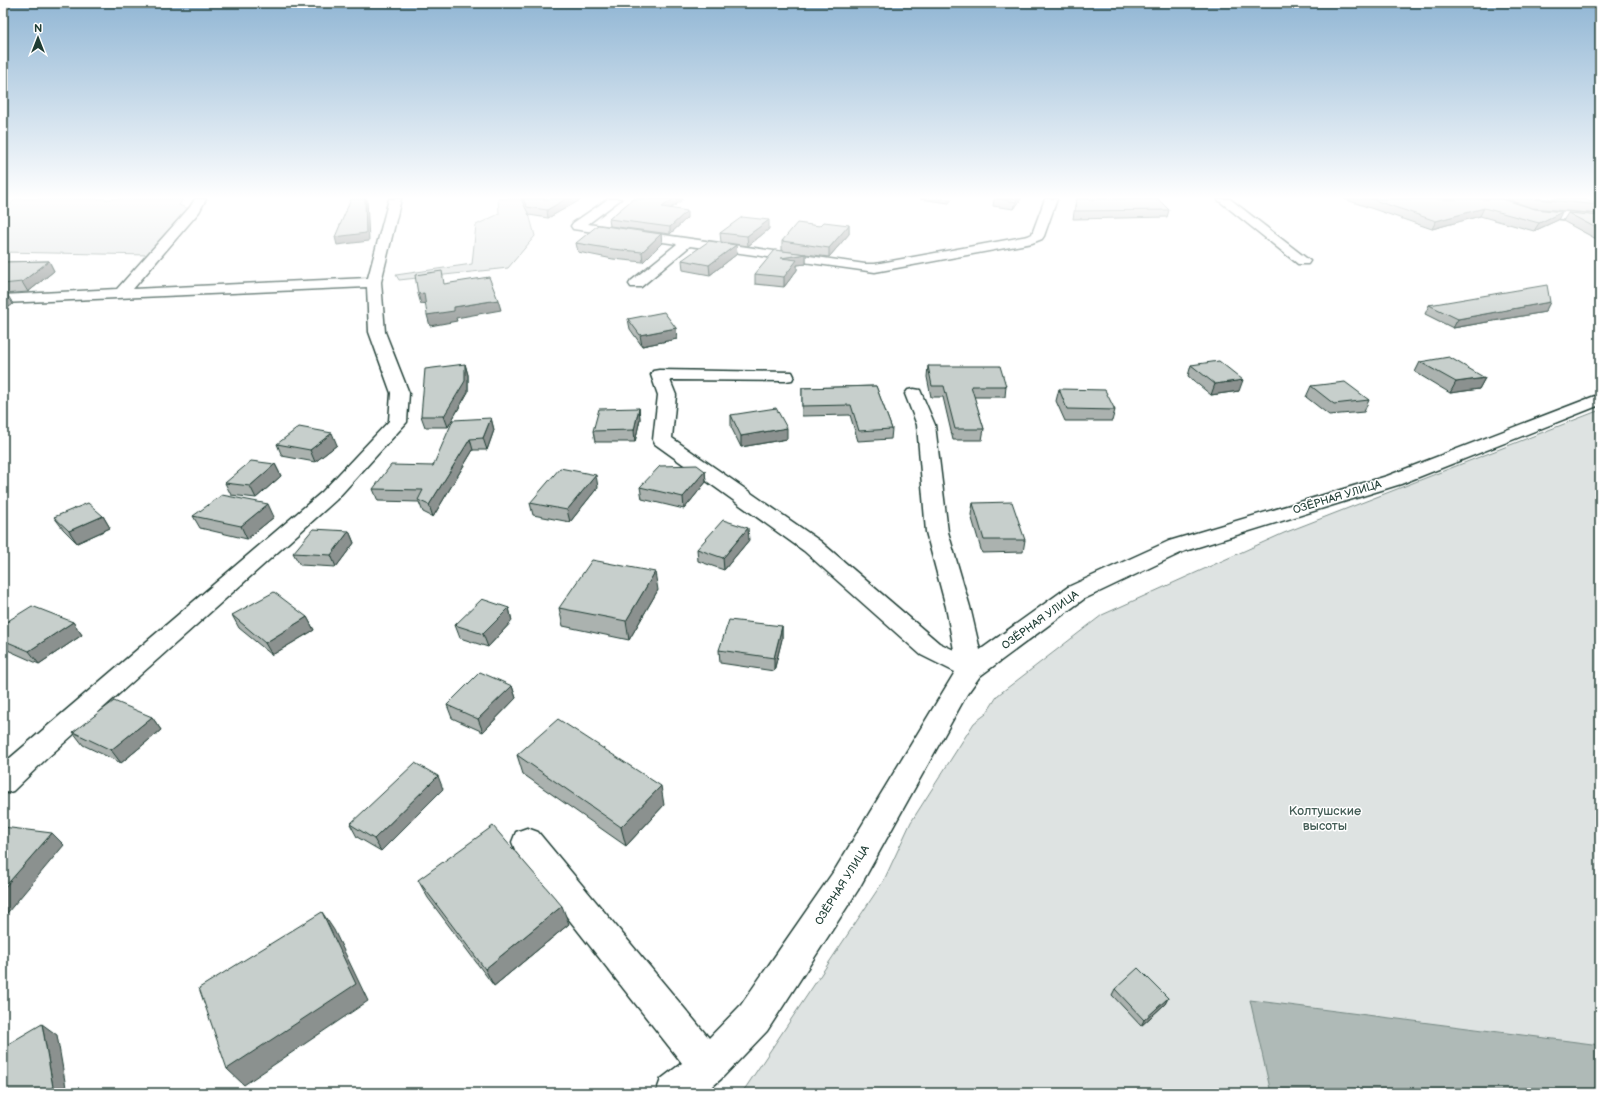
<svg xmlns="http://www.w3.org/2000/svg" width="1603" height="1096" font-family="'Balsamiq Sans',sans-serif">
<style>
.green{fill:#dee3e2;stroke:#7e908b}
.water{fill:#afbab7;stroke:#758883}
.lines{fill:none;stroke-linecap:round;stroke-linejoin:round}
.minor-casing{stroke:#1f3d34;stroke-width:3}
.minor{fill:#fff;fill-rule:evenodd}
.wall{fill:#abb2af;stroke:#1f3d34}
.shaded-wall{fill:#8b918f;stroke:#1f3d34}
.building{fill:#c7cfcc;stroke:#1f3d34}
.labels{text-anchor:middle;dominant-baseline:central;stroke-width:3;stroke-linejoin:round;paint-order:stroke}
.street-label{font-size:11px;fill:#1f3d34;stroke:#fff}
.near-park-label{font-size:13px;fill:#455e57;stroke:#fff}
</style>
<rect width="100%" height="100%" fill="#fff"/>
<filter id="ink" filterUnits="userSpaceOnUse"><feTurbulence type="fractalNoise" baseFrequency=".025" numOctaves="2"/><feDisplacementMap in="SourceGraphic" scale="8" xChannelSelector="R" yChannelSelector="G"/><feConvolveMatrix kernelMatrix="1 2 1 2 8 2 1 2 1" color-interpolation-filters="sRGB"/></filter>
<g filter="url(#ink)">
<g class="green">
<polygon points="15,199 183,199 179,205 189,209 149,255 3,252 3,214"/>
<polygon points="498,199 525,199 535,236 508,268 399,280 396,275 472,264 476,225 499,214"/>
<polygon points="1600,410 1600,1093 741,1093 746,1087 884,880 911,822 974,723 986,714 998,695 1102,615 1284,533"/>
</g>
<polygon class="water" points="1250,1000 1600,1045 1600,1093 1271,1093"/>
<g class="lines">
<defs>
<g id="minor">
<polygon points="195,199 206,199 199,212 133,289 368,278 389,199 401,199 381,282 385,332 409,393 407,422 336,500 46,759 13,791 3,794 3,764 322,492 389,421 391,393 369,332 367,287 3,303 3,295 117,289 190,207"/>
<polygon points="608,199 621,199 588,224 865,264 875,264 1028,236 1032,234 1045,199 1057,199 1044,236 1042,239 1032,243 875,272 690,246 641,287 631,287 629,284 631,281 677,244 573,229 571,226 573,223"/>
<polygon points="1217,199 1230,199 1310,261 1308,264 1298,264"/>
<polygon points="1481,199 1500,199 1532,209 1600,215 1600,223 1531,216 1482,201"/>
<polygon points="659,370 792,372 794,376 792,380 786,381 670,380 676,395 672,438 820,541 939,643 954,650 946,607 926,532 917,425 905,394 908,390 914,389 920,390 935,425 948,532 970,607 980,650 1068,587 1169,541 1387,476 1600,394 1600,405 1401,484 1185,551 1084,599 980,676 967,694 858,890 767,1031 721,1079 705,1093 656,1093 661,1079 682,1063 516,852 512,842 516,832 527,828 538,832 709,1038 741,1005 836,868 955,672 921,655 804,551 655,444 653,440 658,395 651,375 653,371"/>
</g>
</defs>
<use href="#minor" class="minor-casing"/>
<use href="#minor" class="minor"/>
</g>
<g class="wall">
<polygon points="521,199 582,199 548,218 529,215"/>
<polygon points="633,199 683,199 671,209 687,218 670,234 610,226 609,219"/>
<polygon points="920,199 952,199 949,203"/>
<polygon points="994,199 1021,199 1014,209 993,206"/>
<polygon points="1076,199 1158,199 1169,210 1167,217 1073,219"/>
<polygon points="1344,199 1502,199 1558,220 1534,231 1480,216 1432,229"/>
<polygon points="1507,199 1583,199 1595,202 1600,200 1600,214 1532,208"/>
<polygon points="1568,213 1600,216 1600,241 1563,221"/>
<polygon points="849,225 849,234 829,257 782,251 782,241 820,226"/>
<polygon points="769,229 748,246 721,242 720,233"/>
<polygon points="661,234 662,243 643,262 613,259 578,252 576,243"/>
<polygon points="737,254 710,275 683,270 682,260"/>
<polygon points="806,254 806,264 797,265 797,270 784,287 755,284 755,274"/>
<polygon points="49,261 54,271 28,292 3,294 3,262"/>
<polygon points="3,294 7,294 13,304 9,307 3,305"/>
<polygon points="1550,302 1545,312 1453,328 1425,314 1429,305"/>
<polygon points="628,319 676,328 677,339 642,346 630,329"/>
<polygon points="1420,362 1485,378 1479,389 1450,393 1415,372"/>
<polygon points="465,364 468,375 468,392 448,427 425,427 421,416"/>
<polygon points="1191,365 1239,391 1211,395 1188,376"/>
<polygon points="928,366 1006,386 1005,397 974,397 984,429 982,440 953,440 943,397 931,397 927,377"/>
<polygon points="876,386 892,429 891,439 858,441 850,415 802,416 802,388"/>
<polygon points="1311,386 1369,400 1364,412 1329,415 1306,397"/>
<polygon points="1059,389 1115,410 1112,421 1065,421 1056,401"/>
<polygon points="639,408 640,419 635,442 595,442 593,431"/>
<polygon points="731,415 787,439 741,447 731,427"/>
<polygon points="491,418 494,430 487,450 473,450 433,517 423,512 419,502 378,501 373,489 433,466"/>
<polygon points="277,444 337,445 315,462 282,456"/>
<polygon points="275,464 281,476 256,498 231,495 225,483"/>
<polygon points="705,471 706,482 684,509 642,499 640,487"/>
<polygon points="598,487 570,522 533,515 530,503"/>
<polygon points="973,503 1025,540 1023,552 982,553 971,515"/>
<polygon points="103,516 110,528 77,543 63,529 54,517"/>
<polygon points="193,516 274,517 247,539 200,528"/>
<polygon points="349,531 354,543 336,567 300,565 293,553"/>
<polygon points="749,540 724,570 698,561 697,549"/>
<polygon points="658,590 629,640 563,626 559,608"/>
<polygon points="509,608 512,621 488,647 460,638 455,625"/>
<polygon points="232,615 307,617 314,630 272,655 239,628"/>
<polygon points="73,622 82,635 39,664 3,648 3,624"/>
<polygon points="782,626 782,639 774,671 720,663 719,650"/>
<polygon points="512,686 516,698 483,732 452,718 447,705"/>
<polygon points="152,717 161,730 121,763 83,745 73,732"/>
<polygon points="517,755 664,805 626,846 523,774"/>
<polygon points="443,789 381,851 357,837 350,824"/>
<polygon points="418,880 569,924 494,986 428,898"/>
<polygon points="1115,989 1168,998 1165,1004 1141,1026 1112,995"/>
</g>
<g class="shaded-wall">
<polygon points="365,199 367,199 369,241 337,245 335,237"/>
<polygon points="566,199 582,199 548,218 547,210"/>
<polygon points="673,199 683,199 663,214 662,207"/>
<polygon points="1017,199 1021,199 1014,209 1016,202"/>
<polygon points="1484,208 1480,216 1432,229 1436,221"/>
<polygon points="687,211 687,218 670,234 670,227"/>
<polygon points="1562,212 1558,220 1534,231 1539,223"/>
<polygon points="769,220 769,229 748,246 747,236"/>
<polygon points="849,225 849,234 829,257 829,248"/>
<polygon points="661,234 662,243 643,262 642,252"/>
<polygon points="736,245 737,254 710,275 709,265"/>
<polygon points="806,254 806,264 797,265 797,270 784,287 784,277 781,258"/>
<polygon points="49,261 54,271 28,292 22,282"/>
<polygon points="424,293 426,303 421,304 418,294"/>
<polygon points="7,294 13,304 9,307 3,297"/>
<polygon points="498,300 501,310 456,318 457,321 430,326 427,315 454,307"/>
<polygon points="1550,302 1545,312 1453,328 1458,319"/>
<polygon points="676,328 677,339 642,346 640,335"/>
<polygon points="465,364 468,375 468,392 448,427 444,416"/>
<polygon points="1485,378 1479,389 1450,393 1456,382"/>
<polygon points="1243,380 1239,391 1211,395 1215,384"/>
<polygon points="639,408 640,419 635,442 634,430"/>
<polygon points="491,418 494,430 487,450 483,438"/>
<polygon points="787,428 787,439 741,447 741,436"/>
<polygon points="332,433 337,445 315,462 310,450"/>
<polygon points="470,439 473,450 433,517 429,505"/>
<polygon points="275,464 281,476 256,498 250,486"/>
<polygon points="705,471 706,482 684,509 683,497"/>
<polygon points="596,475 598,487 570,522 567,510"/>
<polygon points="268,504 274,517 247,539 241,526"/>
<polygon points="103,516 110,528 77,543 69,531"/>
<polygon points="748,528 749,540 724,570 723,558"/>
<polygon points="349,531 354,543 336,567 331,555"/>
<polygon points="655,572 658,590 629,640 626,621"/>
<polygon points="509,608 512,621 488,647 483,634"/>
<polygon points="307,617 314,630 272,655 265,643"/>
<polygon points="73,622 82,635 39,664 29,651"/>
<polygon points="782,626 782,639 774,671 774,658"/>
<polygon points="512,686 516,698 483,732 478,719"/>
<polygon points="152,717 161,730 121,763 111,750"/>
<polygon points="438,776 443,789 381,851 374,839"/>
<polygon points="661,786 664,805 626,846 621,827"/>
<polygon points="52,833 64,845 3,918 3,889"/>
<polygon points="562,906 569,924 494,986 485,969"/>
<polygon points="322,912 334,930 368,1001 244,1085 227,1069"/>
<polygon points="1168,998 1165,1004 1141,1026 1144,1020"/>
<polygon points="42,1024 57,1035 67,1093 54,1093"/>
</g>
<g class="building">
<polygon points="351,199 365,199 366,233 335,237"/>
<polygon points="523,199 566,199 547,210 527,207"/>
<polygon points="633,199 673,199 662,207 687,211 670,227 609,219"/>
<polygon points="997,199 1017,199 1016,202"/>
<polygon points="1076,199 1158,199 1169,210 1075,211"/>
<polygon points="1371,199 1502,199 1535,209 1562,212 1539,223 1484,208 1436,221"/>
<polygon points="1536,199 1583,199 1595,202 1600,200 1600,205"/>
<polygon points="1568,213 1600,216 1600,230"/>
<polygon points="742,217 769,220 747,236 720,233"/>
<polygon points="824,222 849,225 829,248 782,241 797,223 820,226"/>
<polygon points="598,225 661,234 642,252 612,249 576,243"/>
<polygon points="709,241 736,245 709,265 682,260"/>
<polygon points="775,250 806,254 781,258 797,260 784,277 755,274"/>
<polygon points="49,261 22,282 3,284 3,262"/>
<polygon points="442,271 444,284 489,277 498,300 454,307 454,311 427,315 424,293 418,294 415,275"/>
<polygon points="1547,285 1550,302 1458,319 1429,305"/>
<polygon points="3,294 7,294 3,297"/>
<polygon points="664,312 676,328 640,335 628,319"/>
<polygon points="1449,357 1485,378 1456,382 1420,362"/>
<polygon points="1219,361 1243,380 1215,384 1191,365"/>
<polygon points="465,364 465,381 444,416 421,416 425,369"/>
<polygon points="928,366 1000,366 1006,386 971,386 984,429 955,429 944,386 932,386"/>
<polygon points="1345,382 1369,400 1334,404 1311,386"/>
<polygon points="876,386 892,429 859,431 851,405 802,406 802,388"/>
<polygon points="1059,389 1105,390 1115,410 1067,409"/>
<polygon points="639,408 634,430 593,431 599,409"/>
<polygon points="776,408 787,428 741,436 731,415"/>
<polygon points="491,418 483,438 470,439 429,505 418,500 423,490 373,489 391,465 433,466 453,420"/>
<polygon points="299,427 332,433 310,450 277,444"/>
<polygon points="251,461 275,464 250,486 225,483"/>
<polygon points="697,465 705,471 683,497 640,487 660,466"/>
<polygon points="560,468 596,475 567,510 530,503"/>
<polygon points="222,495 268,504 241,526 193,516"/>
<polygon points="1012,502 1025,540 984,540 973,503"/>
<polygon points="88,503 103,516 69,531 54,517"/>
<polygon points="723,520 748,528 723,558 697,549"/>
<polygon points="313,529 349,531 331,555 293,553"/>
<polygon points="592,560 655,572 626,621 559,608"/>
<polygon points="274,592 307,617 265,643 232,615"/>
<polygon points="482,599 509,608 483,634 455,625"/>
<polygon points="32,606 73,622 29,651 3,640 3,624"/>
<polygon points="729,620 782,626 774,658 719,650"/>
<polygon points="480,672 512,686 478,719 447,705"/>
<polygon points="114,701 152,717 111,750 73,732"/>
<polygon points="558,719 661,786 621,827 517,755"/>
<polygon points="415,763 438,776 374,839 350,824"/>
<polygon points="493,826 562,906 485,969 418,880"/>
<polygon points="3,827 52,833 3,889"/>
<polygon points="322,912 356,984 227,1069 199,988"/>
<polygon points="1138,968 1168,998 1144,1020 1115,989"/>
<polygon points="42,1024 54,1093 3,1093 3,1047"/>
<polygon points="840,1089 843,1093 836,1093"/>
</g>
</g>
<linearGradient id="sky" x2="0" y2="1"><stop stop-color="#91b6d4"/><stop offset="0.56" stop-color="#fff"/><stop offset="1" stop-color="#fff" stop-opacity="0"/></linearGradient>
<rect width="1603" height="353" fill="url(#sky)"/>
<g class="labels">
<g class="street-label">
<text transform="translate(1337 497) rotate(-17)">ОЗЁРНАЯ УЛИЦА</text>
<text transform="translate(1040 620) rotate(-36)">ОЗЁРНАЯ УЛИЦА</text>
<text transform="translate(842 885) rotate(-58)">ОЗЁРНАЯ УЛИЦА</text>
</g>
<g class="near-park-label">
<text x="1325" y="811">Колтушские<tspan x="1325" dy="15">высоты</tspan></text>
</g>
</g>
<rect width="1603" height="1096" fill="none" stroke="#fff" stroke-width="16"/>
<rect x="8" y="8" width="1587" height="1080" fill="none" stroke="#1f3d34" stroke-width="1.5" filter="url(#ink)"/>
<g transform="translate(38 38)" stroke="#ffffff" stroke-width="3" paint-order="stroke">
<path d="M0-3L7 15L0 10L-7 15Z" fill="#1f3d34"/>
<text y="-6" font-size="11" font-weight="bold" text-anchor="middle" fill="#1f3d34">N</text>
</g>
</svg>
